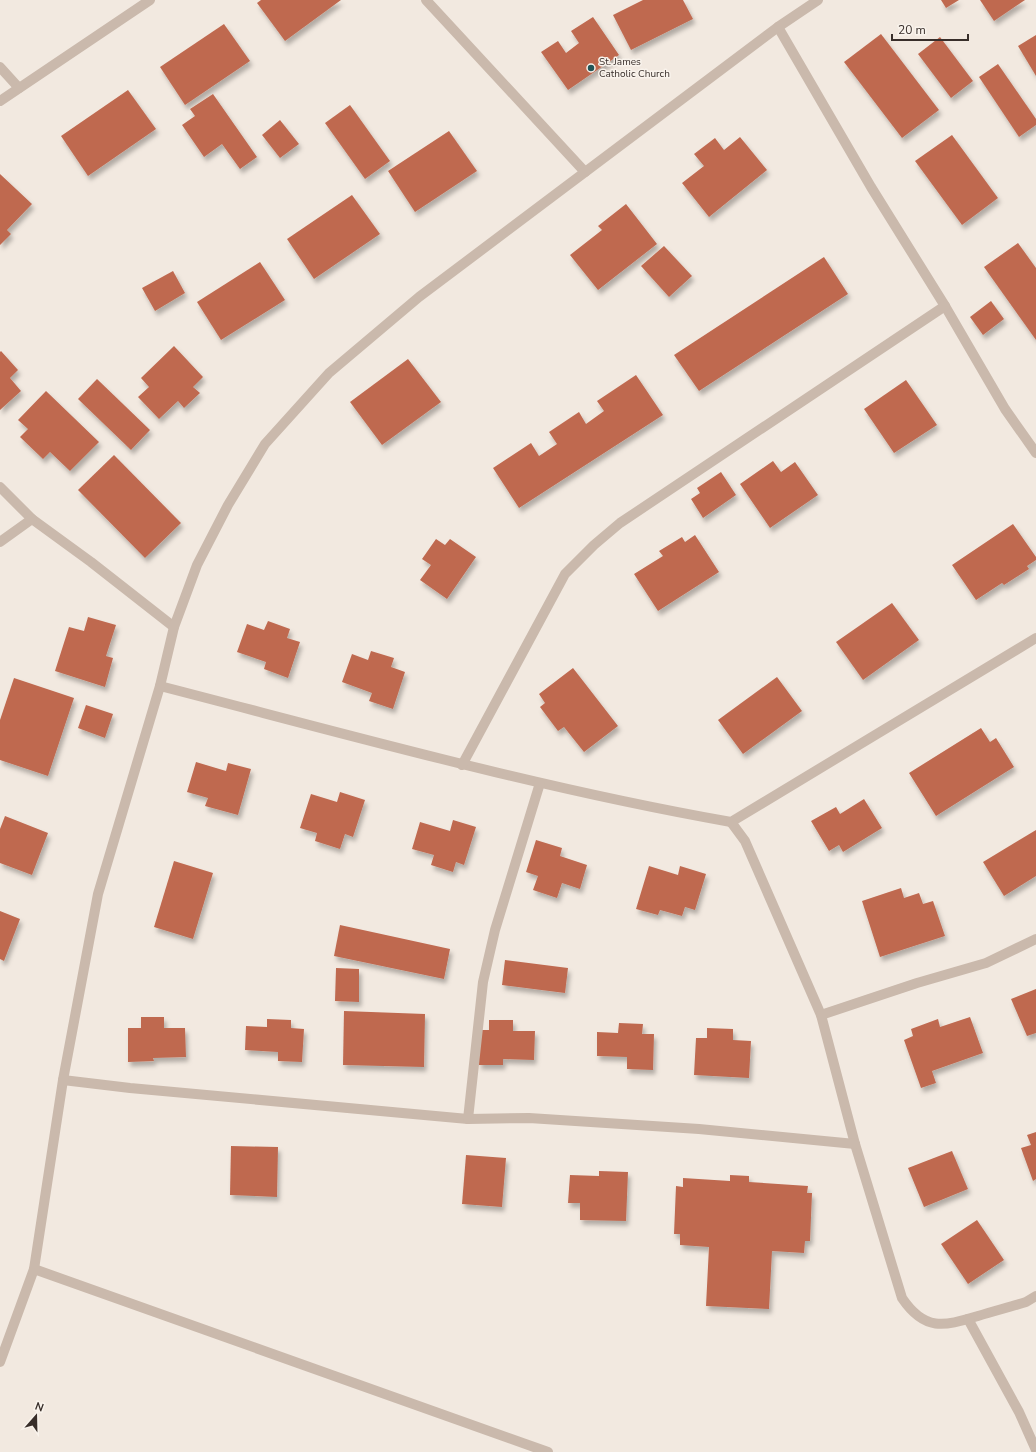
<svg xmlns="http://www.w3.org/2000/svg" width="1036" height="1452" font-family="'Nunito Sans',sans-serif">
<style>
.building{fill:#bf6950;filter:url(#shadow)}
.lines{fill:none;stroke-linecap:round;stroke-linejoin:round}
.street{stroke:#cab9ac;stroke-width:10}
.poi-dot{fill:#225558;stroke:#f9f3ec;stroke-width:1.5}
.labels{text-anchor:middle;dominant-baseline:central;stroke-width:3;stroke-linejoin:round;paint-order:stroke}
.poi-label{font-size:10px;fill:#382e2a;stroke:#f9f3ec;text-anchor:start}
</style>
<defs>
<filter id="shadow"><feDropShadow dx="2.5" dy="4.5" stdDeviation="2" flood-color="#0004"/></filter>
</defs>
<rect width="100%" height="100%" fill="#f2e9e0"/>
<g class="building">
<polygon points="261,0 341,0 285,41 257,3"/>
<polygon points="643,0 683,0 693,19 631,50 613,15"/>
<polygon points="941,0 959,0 946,8"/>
<polygon points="980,0 1025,0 994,21"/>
<polygon points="593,17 619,55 568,90 541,52 558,41 566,53 579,43 571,31"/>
<polygon points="224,24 250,61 185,105 160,67"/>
<polygon points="881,34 939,110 902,138 844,62"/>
<polygon points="1036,35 1036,76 1018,46"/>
<polygon points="940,37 973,81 951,98 918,54"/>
<polygon points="998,64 1036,119 1036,125 1019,137 979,77"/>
<polygon points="128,90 156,129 88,176 61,136"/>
<polygon points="213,94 257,157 240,169 222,144 204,157 182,125 195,116 190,109"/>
<polygon points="350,105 390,161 365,179 325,123"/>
<polygon points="280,120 299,144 280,158 262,135"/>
<polygon points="449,131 477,171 415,212 388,171"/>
<polygon points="952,135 998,198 962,225 915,161"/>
<polygon points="740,137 767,170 709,217 682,183 704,166 694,154 715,138 724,150"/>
<polygon points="0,174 32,204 7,230 11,234 0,245"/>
<polygon points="352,195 380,234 314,279 287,239"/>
<polygon points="626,204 657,244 598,290 570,255 602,230 598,226"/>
<polygon points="1018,243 1036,268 1036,340 984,267"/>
<polygon points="664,246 692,276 669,297 641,266"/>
<polygon points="824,257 848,294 699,391 674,355"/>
<polygon points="260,262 285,300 221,340 197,302"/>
<polygon points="173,271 185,293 155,311 142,288"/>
<polygon points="991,301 1004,319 983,335 970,317"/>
<polygon points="174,346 203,377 193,387 200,393 184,408 178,401 159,419 138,397 149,387 141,378"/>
<polygon points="1,351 18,370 10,378 21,391 0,410 0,352"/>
<polygon points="408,359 441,402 382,445 350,402"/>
<polygon points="636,375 663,415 519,508 493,468 531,443 539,456 557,444 549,432 579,412 586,424 604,411 597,401"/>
<polygon points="97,379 150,430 131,450 78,399"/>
<polygon points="906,380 937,425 894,453 864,409"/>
<polygon points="46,391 99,442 70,471 50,452 43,459 20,437 28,429 18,420"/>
<polygon points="114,455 181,523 145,558 78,490"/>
<polygon points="773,461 781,472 795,462 818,495 770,528 740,484"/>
<polygon points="721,472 736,495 703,518 691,499 700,493 697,488"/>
<polygon points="1013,524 1036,557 1036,560 1027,566 1029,569 1004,585 1002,583 976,600 952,565"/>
<polygon points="695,535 719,572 658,611 634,574 663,556 659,551 682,537 685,542"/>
<polygon points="436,539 445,545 450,539 476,557 447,599 420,580 431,565 422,559"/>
<polygon points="892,603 919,640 863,680 836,642"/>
<polygon points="88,617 116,625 106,656 113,658 105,687 55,671 69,627 84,631"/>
<polygon points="268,621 290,629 287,638 300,642 288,678 264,669 266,662 237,652 247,624 264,630"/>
<polygon points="371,651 394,658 391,667 405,672 393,709 369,701 372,693 342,682 352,654 368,660"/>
<polygon points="573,668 618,726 584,752 564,727 558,731 540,707 545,703 539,694"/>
<polygon points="777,677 802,711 743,754 718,720"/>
<polygon points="14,678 74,698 48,776 0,760 0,720"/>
<polygon points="86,705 113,714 105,738 78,728"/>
<polygon points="981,728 990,742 996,738 1014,767 936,816 909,773"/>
<polygon points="196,762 226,771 228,763 251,769 238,815 205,806 208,798 187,792"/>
<polygon points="340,792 365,800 353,837 345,834 340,849 315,841 317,833 300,828 311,794 337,802"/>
<polygon points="864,799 882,828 843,852 839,845 829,851 811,821 836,807 840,814"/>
<polygon points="5,816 48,833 32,875 0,863 0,829"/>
<polygon points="453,820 476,827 464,865 456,862 453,872 431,865 434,855 412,849 420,822 450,831"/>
<polygon points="1036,830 1036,876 1004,896 983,862"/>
<polygon points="536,840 562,848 560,856 587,865 580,889 562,883 557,898 533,890 538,876 526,872"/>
<polygon points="174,861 213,873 193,939 154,927"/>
<polygon points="649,866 678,875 680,866 706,874 695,910 685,907 682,916 660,910 658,915 636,909"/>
<polygon points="901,888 904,898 919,893 923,904 933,901 945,936 880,957 862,901"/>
<polygon points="0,911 20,919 4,961 0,959"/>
<polygon points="340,925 450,949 444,979 334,956"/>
<polygon points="505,960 568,968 565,993 502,985"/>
<polygon points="336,968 359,969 359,1002 335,1001"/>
<polygon points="1036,989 1036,1033 1027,1036 1011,999"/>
<polygon points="344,1011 425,1014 424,1067 343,1065"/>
<polygon points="141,1017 164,1017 164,1028 185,1028 186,1057 153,1058 154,1061 128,1062 128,1028 141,1028"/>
<polygon points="970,1017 983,1053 932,1071 936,1083 921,1088 904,1040 913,1036 911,1029 938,1019 940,1027"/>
<polygon points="267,1019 291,1020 291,1028 304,1029 302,1062 278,1061 278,1052 245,1050 246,1026 267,1027"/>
<polygon points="489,1020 513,1020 513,1031 535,1031 534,1060 503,1059 503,1065 479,1065 479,1030 489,1030"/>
<polygon points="619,1023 643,1024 642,1034 654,1034 653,1070 627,1069 627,1057 597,1056 597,1032 618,1033"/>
<polygon points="707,1028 733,1029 733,1040 751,1041 749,1078 694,1075 696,1038 707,1038"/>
<polygon points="1036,1132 1036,1179 1033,1181 1021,1148 1031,1145 1027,1135"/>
<polygon points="231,1146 278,1147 277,1197 230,1195"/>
<polygon points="952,1151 968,1189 924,1207 908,1168"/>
<polygon points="466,1155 506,1158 502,1207 462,1204"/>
<polygon points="599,1171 628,1172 626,1221 580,1220 580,1203 568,1203 570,1175 599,1176"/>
<polygon points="730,1175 749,1176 749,1182 808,1186 807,1193 812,1193 810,1241 805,1241 804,1253 772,1251 769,1309 706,1306 709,1247 680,1245 680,1234 674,1234 676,1186 683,1187 683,1178 730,1181"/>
<polygon points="977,1220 1004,1260 968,1284 941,1244"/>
</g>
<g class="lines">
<g class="street">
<polyline points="426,0 585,172"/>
<polyline points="778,27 871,187 945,306 1005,409 1036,453"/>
<polyline points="0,67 19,88"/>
<polyline points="0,101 150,0"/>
<polyline points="0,487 32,519 91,562 174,627"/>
<polyline points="0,542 32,519"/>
<path d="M160,686c190,49 378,102 571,136l305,-184"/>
<polyline points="462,765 565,574 594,545 620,523 945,306"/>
<path d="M731,822l14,19 76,174 34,129 47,154c23,34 42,28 76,18 16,-5 32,-9 48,-14l10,-6"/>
<polyline points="821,1015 917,983 986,963 1036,939"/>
<polyline points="63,1080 130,1088 468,1119 529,1118 699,1129 855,1144"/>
<polyline points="468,1119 483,982 495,930 540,783"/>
<polyline points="34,1269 548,1452"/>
<polyline points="968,1319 1019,1412 1036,1450"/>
<polyline points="0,1362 34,1269 63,1080 98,894 160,686 174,627 197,565 228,505 265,444 329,373 419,297 778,27 818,0"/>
</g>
</g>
<circle class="poi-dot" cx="591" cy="68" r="4"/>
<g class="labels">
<g class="poi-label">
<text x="599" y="62">St. James<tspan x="599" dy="12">Catholic Church</tspan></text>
</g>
</g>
<g transform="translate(36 1416) rotate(20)" stroke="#f9f3ec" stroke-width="3" paint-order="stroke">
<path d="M0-3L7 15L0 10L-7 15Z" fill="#382e2a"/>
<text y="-6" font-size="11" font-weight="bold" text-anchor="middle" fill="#382e2a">N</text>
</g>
<path d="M892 34v6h76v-6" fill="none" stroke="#382e2a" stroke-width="2"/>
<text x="898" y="34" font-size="12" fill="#382e2a" stroke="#f9f3ec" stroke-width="3" paint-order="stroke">20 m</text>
</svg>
